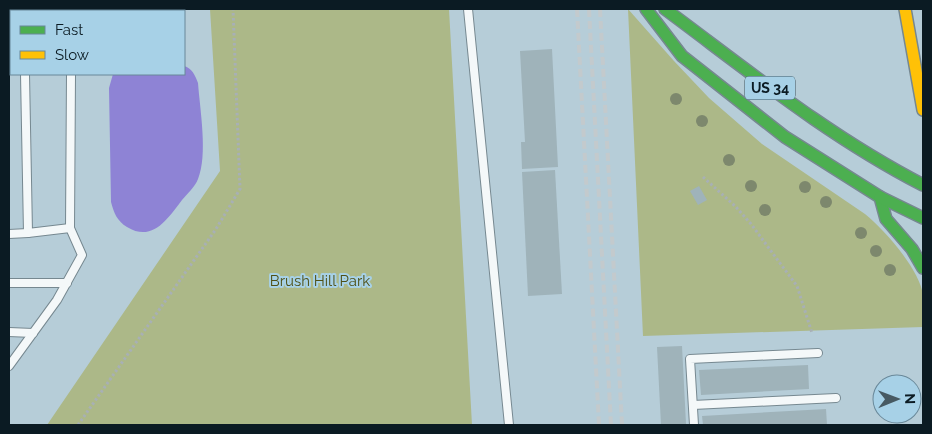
<svg xmlns="http://www.w3.org/2000/svg" width="932" height="434" font-family="Raleway,sans-serif">
<style>
.green{fill:#acb888}
.water{fill:#8e83d5}
.building{fill:#9fb3ba}
.lines{fill:none;stroke-linecap:round;stroke-linejoin:round}
.lane-casing{stroke:#768890;stroke-width:10}
.fast-casing{stroke:#768890;stroke-width:14}
.slow-casing{stroke:#768890;stroke-width:14}
.path{stroke:#a8b0b5;stroke-width:3;stroke-dasharray:2.5 2.5;stroke-linecap:butt}
.lane{stroke:#f4f8f9;stroke-width:8}
.fast{stroke:#4caf50;stroke-width:11}
.slow{stroke:#ffc107;stroke-width:11}
.rail{stroke:#c3cacd;stroke-width:4;stroke-dasharray:8 4;stroke-linecap:butt}
.tree{fill:#7d886d}
.labels{text-anchor:middle;dominant-baseline:central;stroke-width:4;stroke-linejoin:round;paint-order:stroke}
.shield{fill:#a7d1e7;stroke:#3a525e;stroke-width:1}
.shield-label{font-size:14px;font-weight:bold;fill:#0b1b23}
.park-label{font-size:15px;fill:#4f5016;stroke:#a7d1e7}
</style>
<rect width="100%" height="100%" fill="#b6cdd8"/>
<g class="green">
<polygon points="210,9 449,9 472,425 47,425 220,171"/>
<path d="M628,9l46,52 35,37 53,46 103,70c19,15 55,56 58,81 1,10 0,21 0,32l-280,9z"/>
</g>
<path class="water" d="M184,66c8,2 11,9 14,17 2,27 10,72 0,96 -3,8 -11,15 -16,21 -14,18 -29,43 -55,27 -10,-6 -13,-14 -16,-25l-2,-114 4,-14h71z"/>
<g class="building">
<polygon points="552,49 558,167 522,169 521,142 525,142 520,51"/>
<polygon points="555,170 562,294 528,296 522,172"/>
<polygon points="699,186 707,200 698,205 690,191"/>
<polygon points="682,346 686,424 661,425 657,347"/>
<polygon points="808,365 809,389 701,395 699,370"/>
<polygon points="826,409 827,425 703,425 702,416"/>
</g>
<g class="lines">
<defs>
<g id="lane">
<polyline points="24,9 24,11"/>
<polyline points="70,9 70,11"/>
<polyline points="468,9 509,425"/>
<polyline points="25,74 28,233 70,228"/>
<polyline points="9,234 28,233"/>
<polyline points="9,283 67,283"/>
<polyline points="9,332 33,333"/>
<polyline points="9,366 57,300 82,255 70,228 71,74"/>
<polyline points="693,405 836,398"/>
<polyline points="694,425 690,359 818,353"/>
</g>
<g id="fast">
<polyline points="646,9 682,56 785,137 880,197 886,219 912,249 923,268"/>
<path d="M665,9c85,63 163,127 258,176"/>
<polyline points="880,197 923,218"/>
</g>
<polyline id="slow" points="905,9 923,110"/>
</defs>
<use href="#lane" class="lane-casing"/>
<use href="#fast" class="fast-casing"/>
<use href="#slow" class="slow-casing"/>
<g class="path">
<polyline points="703,177 735,206 751,224 797,286 812,333"/>
<polyline points="78,425 216,229 240,189 233,9"/>
</g>
<use href="#lane" class="lane"/>
<use href="#fast" class="fast"/>
<use href="#slow" class="slow"/>
<g class="rail">
<polyline points="577,9 599,425"/>
<polyline points="589,9 611,425"/>
<polyline points="600,9 622,425"/>
</g>
</g>
<g class="tree">
<circle cx="676" cy="99" r="6"/>
<circle cx="702" cy="121" r="6"/>
<circle cx="729" cy="160" r="6"/>
<circle cx="751" cy="186" r="6"/>
<circle cx="805" cy="187" r="6"/>
<circle cx="826" cy="202" r="6"/>
<circle cx="765" cy="210" r="6"/>
<circle cx="861" cy="233" r="6"/>
<circle cx="876" cy="251" r="6"/>
<circle cx="890" cy="270" r="6"/>
</g>
<g class="labels">
<rect class="shield" x="745" y="76.5" width="50" height="23" rx="4"/>
<g class="shield-label">
<text x="770" y="88">US 34</text>
</g>
<g class="park-label">
<text x="320" y="281">Brush Hill Park</text>
</g>
</g>
<rect width="932" height="434" fill="none" stroke="#0b1b23" stroke-width="20"/>
<rect x="10" y="10" width="175" height="65" fill="#a7d1e7" stroke="#698899"/>
<rect x="20" y="26" width="25" height="8" fill="#4caf50" stroke="#698899"/>
<text x="55" y="35" font-size="15" fill="#0b1b23">Fast</text>
<rect x="20" y="51" width="25" height="8" fill="#ffc107" stroke="#698899"/>
<text x="55" y="60" font-size="15" fill="#0b1b23">Slow</text>
<g transform="translate(897 399) rotate(89)"><circle r="24" fill="#a7d1e7" stroke="#698899"/>
<path d="M0-4L9 19L0 12L-9 19Z" fill="#475962"/>
<text y="-8" font-size="14" font-weight="bold" text-anchor="middle" fill="#0b1b23">N</text>
</g>
</svg>
